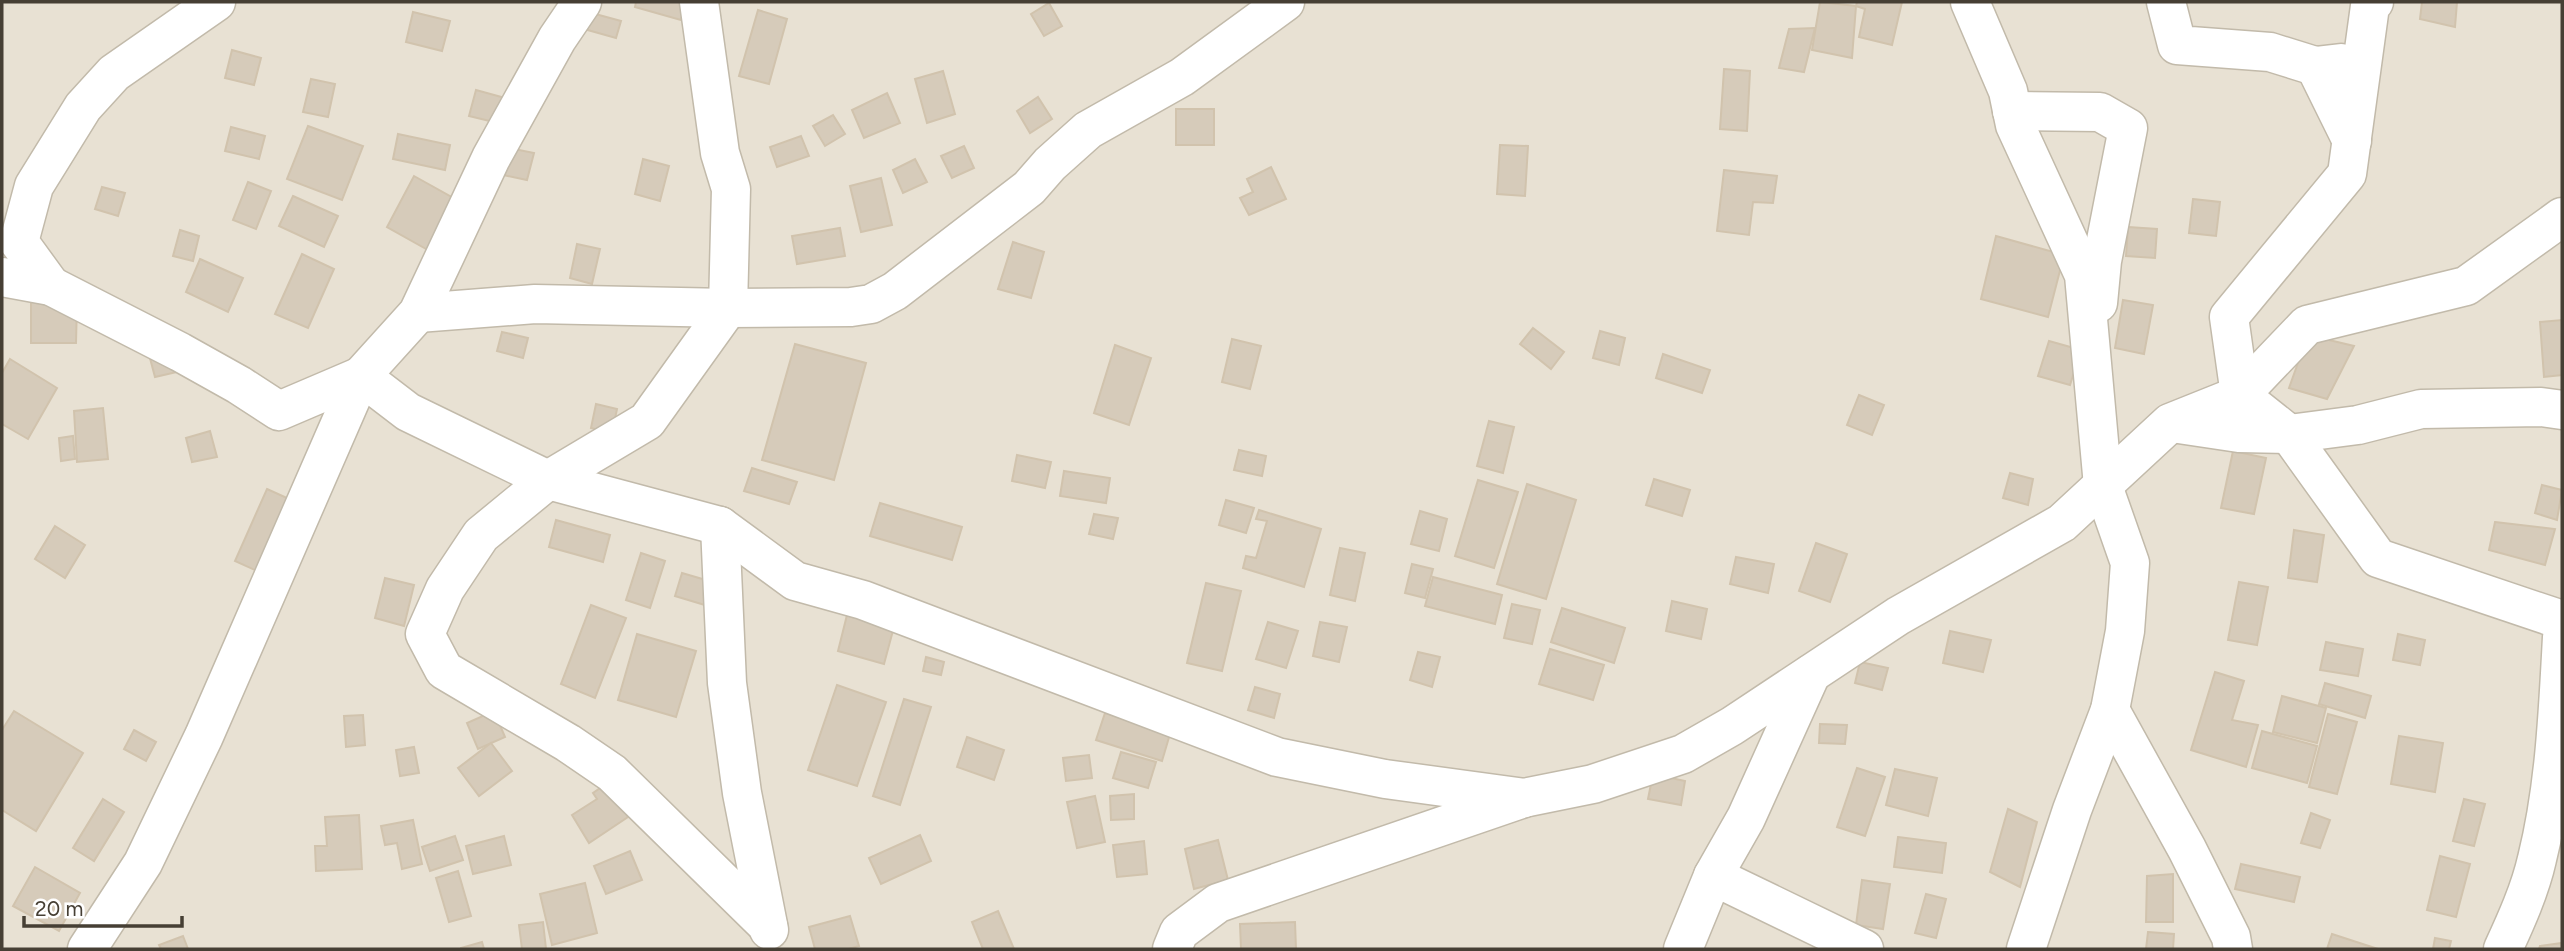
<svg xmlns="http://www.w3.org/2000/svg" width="2564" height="951" font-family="Figtree,sans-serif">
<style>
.residential{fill:#e8e1d3}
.building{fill:#d6cbba;stroke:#d1c3ad;stroke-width:2}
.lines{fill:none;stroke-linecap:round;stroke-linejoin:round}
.street-casing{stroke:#c2baaa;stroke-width:41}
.street{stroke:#fff;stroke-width:38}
</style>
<rect width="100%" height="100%" fill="#f3efe5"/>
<rect class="residential" x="2" y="2" width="2560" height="947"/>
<g class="building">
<polygon points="636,2 686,2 681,20 635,7"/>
<polygon points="1820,2 1856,6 1852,58 1812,50"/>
<polygon points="1857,2 1902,2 1892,45 1859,37 1865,9 1856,6"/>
<polygon points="2422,2 2457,2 2455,27 2420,19"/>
<polygon points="1049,3 1062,26 1044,36 1031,14"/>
<polygon points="758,10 787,19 769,84 739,76"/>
<polygon points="413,12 450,21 442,51 406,42"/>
<polygon points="588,12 621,21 616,38 584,29"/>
<polygon points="1815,28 1804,72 1779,68 1789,29"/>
<polygon points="232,50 261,58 254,85 225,78"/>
<polygon points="1724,69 1750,71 1747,131 1720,129"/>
<polygon points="943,71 955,114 927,123 915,79"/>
<polygon points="311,79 335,84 328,117 303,112"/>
<polygon points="476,90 505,98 498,123 469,116"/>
<polygon points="887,93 900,123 864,138 852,110"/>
<polygon points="1038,97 1052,119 1030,133 1017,111"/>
<rect x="1176" y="109" width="38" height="36"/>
<polygon points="833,115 845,134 825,146 813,126"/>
<polygon points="308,126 363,146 342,200 287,179"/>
<polygon points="231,127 265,136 259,159 225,151"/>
<polygon points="398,134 450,145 445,170 393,159"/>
<polygon points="801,136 809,156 777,167 770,147"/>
<polygon points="1500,145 1528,146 1525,196 1497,194"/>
<polygon points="964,146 974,168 952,178 941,156"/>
<polygon points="509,148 534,153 527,180 503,175"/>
<polygon points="643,159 669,166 660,201 635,194"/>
<polygon points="915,159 927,182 903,193 893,170"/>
<polygon points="1271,167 1286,199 1249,215 1240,198 1253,192 1247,179"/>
<polygon points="1724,170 1777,176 1773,203 1753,202 1749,235 1717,231"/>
<polygon points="414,176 464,204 435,254 387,227"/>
<polygon points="881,178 892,225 861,232 850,186"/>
<polygon points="248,182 271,191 256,229 233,220"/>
<polygon points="102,187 125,193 118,216 95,209"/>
<polygon points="293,196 338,216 324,247 279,226"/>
<polygon points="2193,199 2220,202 2216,236 2189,233"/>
<polygon points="2128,227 2157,229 2155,258 2126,256"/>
<polygon points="840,228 845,256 797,264 792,236"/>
<polygon points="180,230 199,236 193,261 173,256"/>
<polygon points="1996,236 2064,255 2048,317 1981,299"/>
<polygon points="1013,242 1044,252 1031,298 998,289"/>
<polygon points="577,244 600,249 592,284 570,278"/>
<polygon points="302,254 334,269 308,328 275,314"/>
<polygon points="200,259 243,278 228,312 186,292"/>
<polygon points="2123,300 2153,305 2144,354 2115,348"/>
<polygon points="31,302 77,302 76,343 31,343"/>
<polygon points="2562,320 2562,375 2544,377 2540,322"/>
<polygon points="1533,328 1564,352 1551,369 1520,344"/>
<polygon points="1600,331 1625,338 1619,365 1593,358"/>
<polygon points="502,332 528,338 523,358 497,351"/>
<polygon points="2308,335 2354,346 2327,399 2289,388"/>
<polygon points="1232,339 1261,346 1250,389 1222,382"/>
<polygon points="2049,341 2081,350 2070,385 2038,376"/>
<polygon points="146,343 177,372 155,377"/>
<polygon points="795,344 866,363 834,480 762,460"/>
<polygon points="1115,345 1151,358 1129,425 1094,413"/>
<polygon points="1663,354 1710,370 1702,393 1656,378"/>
<polygon points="10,359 57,388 28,439 2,424 2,373"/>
<polygon points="1859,395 1884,405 1872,435 1847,425"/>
<polygon points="596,404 617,409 612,433 591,428"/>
<polygon points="103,408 108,459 77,462 74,411"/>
<polygon points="1489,421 1514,427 1503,473 1477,466"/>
<polygon points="210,431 217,457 192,462 186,438"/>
<polygon points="73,436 75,459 61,461 59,438"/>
<polygon points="1239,450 1266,456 1262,476 1234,470"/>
<polygon points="2233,451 2266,458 2254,514 2221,508"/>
<polygon points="1017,455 1051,462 1045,488 1012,481"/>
<polygon points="752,468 797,482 789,504 744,491"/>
<polygon points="1064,471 1110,478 1106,503 1060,496"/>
<polygon points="2010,473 2033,479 2028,505 2003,498"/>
<polygon points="1654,479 1690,490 1682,516 1646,505"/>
<polygon points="1478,480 1518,492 1494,568 1455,556"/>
<polygon points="1527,484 1576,500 1546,599 1497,584"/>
<polygon points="2542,485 2562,490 2557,520 2535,513"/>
<polygon points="267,489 298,503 266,575 235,561"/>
<polygon points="1226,500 1254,508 1246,533 1219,525"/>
<polygon points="880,503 962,527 952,560 870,536"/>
<polygon points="1259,510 1321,529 1304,587 1243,568 1246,556 1256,558 1267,521 1256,519"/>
<polygon points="1420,511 1447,519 1439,551 1411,544"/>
<polygon points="1094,514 1118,518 1113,539 1089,534"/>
<polygon points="556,520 610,535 603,562 549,547"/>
<polygon points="2495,522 2555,529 2545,565 2489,550"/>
<polygon points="55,526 85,545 65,578 35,559"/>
<polygon points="2294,530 2324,535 2317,582 2288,578"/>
<polygon points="1816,543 1847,554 1830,602 1799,591"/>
<polygon points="1340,548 1365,553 1355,601 1330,595"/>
<polygon points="641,553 665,561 650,608 626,600"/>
<polygon points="1736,557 1774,564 1768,593 1730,584"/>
<polygon points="1412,564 1433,569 1425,598 1405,593"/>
<polygon points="682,573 716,583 708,606 675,596"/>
<polygon points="1433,577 1502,595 1495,624 1425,606"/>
<polygon points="385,578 414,585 404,626 375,618"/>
<polygon points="2239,582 2268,587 2257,645 2228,640"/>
<polygon points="1206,583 1241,591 1222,671 1187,663"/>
<polygon points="1672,601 1707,609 1701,639 1666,631"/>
<polygon points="1512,604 1540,610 1532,644 1504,638"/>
<polygon points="591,605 626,618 595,698 561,684"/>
<polygon points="1562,608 1625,628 1614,663 1551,642"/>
<polygon points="848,611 895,623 884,664 838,651"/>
<polygon points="1268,622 1298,631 1286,668 1256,659"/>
<polygon points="1320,622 1347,627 1339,662 1313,656"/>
<polygon points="1950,631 1991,640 1983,672 1943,663"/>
<polygon points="637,634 696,651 676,717 618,700"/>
<polygon points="2398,634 2425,640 2420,665 2393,660"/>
<polygon points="2326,642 2363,649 2358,676 2320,670"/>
<polygon points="1550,649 1604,665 1593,700 1539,684"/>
<polygon points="1418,652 1440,657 1432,687 1410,680"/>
<polygon points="926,657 944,662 941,675 923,671"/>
<polygon points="1860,662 1888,668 1882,690 1855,683"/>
<polygon points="2215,672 2244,681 2232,720 2258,725 2246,767 2191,750"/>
<polygon points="2325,683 2371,696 2365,718 2319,704"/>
<polygon points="837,685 886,702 857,786 808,770"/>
<polygon points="1255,687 1280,694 1274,718 1248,710"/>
<polygon points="2282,696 2326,708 2317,743 2273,732"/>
<polygon points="904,699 931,707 900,805 873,796"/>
<polygon points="14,711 83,753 36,831 2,810 2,730"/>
<polygon points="494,711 505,737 478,749 467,723"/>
<polygon points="1105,713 1170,734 1162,761 1096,740"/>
<polygon points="2328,714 2357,722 2337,794 2309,787"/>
<polygon points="363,715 365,745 346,747 344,716"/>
<polygon points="1820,724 1847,725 1845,744 1819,743"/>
<polygon points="134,730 156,742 146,761 124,749"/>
<polygon points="2262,731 2317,746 2307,783 2252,768"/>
<polygon points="2399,736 2443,743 2435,792 2391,784"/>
<polygon points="967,737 1004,750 994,780 957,767"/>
<polygon points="491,743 512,771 479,796 458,768"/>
<polygon points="414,747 419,773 400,776 396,750"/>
<polygon points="1121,752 1156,762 1148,788 1113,778"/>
<polygon points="1089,755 1092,778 1066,781 1063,758"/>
<polygon points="1857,768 1885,777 1865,836 1837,827"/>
<polygon points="1895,769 1937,778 1928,816 1886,805"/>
<polygon points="1653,774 1685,781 1681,805 1648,799"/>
<polygon points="606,784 628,817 589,843 572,815 597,799 593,793"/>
<polygon points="1134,794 1134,819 1111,820 1110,796"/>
<polygon points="1095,796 1105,842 1077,848 1067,802"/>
<polygon points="103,799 124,812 94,861 73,848"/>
<polygon points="2464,799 2485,804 2474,846 2453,841"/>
<polygon points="2008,809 2037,822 2020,887 1990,872"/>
<polygon points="2311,813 2330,820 2320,848 2301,843"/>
<polygon points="359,815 362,869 316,871 315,846 327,846 325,817"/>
<polygon points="413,820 422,864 402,869 397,843 385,845 381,826"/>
<polygon points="920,835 931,861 881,884 869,858"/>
<polygon points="455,836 463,860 430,871 422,847"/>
<polygon points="504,836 511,865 473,874 466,846"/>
<polygon points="1898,837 1946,843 1942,873 1894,867"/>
<polygon points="1218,840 1228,880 1194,889 1185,849"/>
<polygon points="1144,841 1147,874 1117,877 1113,845"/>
<polygon points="630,851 642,880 606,894 594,866"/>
<polygon points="2440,856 2470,864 2456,917 2427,910"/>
<polygon points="2241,864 2300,877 2294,902 2235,889"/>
<polygon points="35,867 80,893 59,931 13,906"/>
<polygon points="458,871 471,916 449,922 436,878"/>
<polygon points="2173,874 2173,922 2146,922 2147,876"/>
<polygon points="1862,880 1890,884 1883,929 1856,925"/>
<polygon points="585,883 597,933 552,945 540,894"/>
<polygon points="1926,894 1946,899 1936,938 1915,933"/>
<polygon points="998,911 1014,949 983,949 972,922"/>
<polygon points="850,916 859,946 848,949 815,949 809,927"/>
<polygon points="543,922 546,949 522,949 519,925"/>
<polygon points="1295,922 1296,949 1241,949 1240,924"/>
<polygon points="2148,932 2174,934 2173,949 2146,949"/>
<polygon points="2332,934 2378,949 2327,949"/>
<polygon points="183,936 188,949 161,949 159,945"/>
<polygon points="2435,938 2451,941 2449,949 2433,949"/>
<polygon points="482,942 484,949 461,949 461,948"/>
<polygon points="2562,943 2562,949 2539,949 2540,946"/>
</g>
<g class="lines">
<defs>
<g id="street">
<polyline points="699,2 720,153 731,189 728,308 647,421 548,480 481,535 445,589 425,634 444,670 568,743 612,773 768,926"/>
<polyline points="1970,2 2008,91 2015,125 2084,275 2103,486 2130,563 2125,631 2110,710 2072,810 2026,949"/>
<polyline points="2166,2 2177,45 2270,52 2315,66"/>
<polyline points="2374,2 2370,6 2347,174 2229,317 2240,395 2289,434 2378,558 2562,620"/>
<polyline points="2341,63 2315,66 2352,141"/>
<polyline points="2012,111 2100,112 2128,128 2102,261 2098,303"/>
<polyline points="2,277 51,286 180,352 239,385 279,411 361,376 408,412 548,480 720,526 795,581 863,600 1277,757 1385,779 1524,798"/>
<polyline points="51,286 19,242 34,186 83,107 114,73 216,2"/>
<polyline points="418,313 535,304 728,308 851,307 871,304 895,291 1029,188 1050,164 1088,130 1182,77 1285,2"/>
<polyline points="2172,423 2239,433 2289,434 2358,425 2421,409 2541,407 2562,410"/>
<polyline points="720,526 727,683 742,793 769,930"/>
<polyline points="2110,710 2187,849 2231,937 2233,949"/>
<polyline points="1713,876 1864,949"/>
<polyline points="87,949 143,863 204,736 361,376 418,313 491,158 557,39 582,2"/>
<polyline points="1172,949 1179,932 1218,903 1524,798 1593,784 1683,754 1732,726 1898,616 2062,523 2170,423 2240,395 2307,325 2466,286 2562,217"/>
<polyline points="1683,949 1713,876 1746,818 1811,674"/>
<path d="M2503,949c13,-28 27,-59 34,-90 18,-72 21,-148 25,-222"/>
</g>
</defs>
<use href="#street" class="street-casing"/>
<use href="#street" class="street"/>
</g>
<rect width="2564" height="951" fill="none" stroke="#463f34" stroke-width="7"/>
<path d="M24 916v10h158v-10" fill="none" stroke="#463f34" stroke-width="3.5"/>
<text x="35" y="916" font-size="21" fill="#463f34" stroke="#ffffff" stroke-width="5" paint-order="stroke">20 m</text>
</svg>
